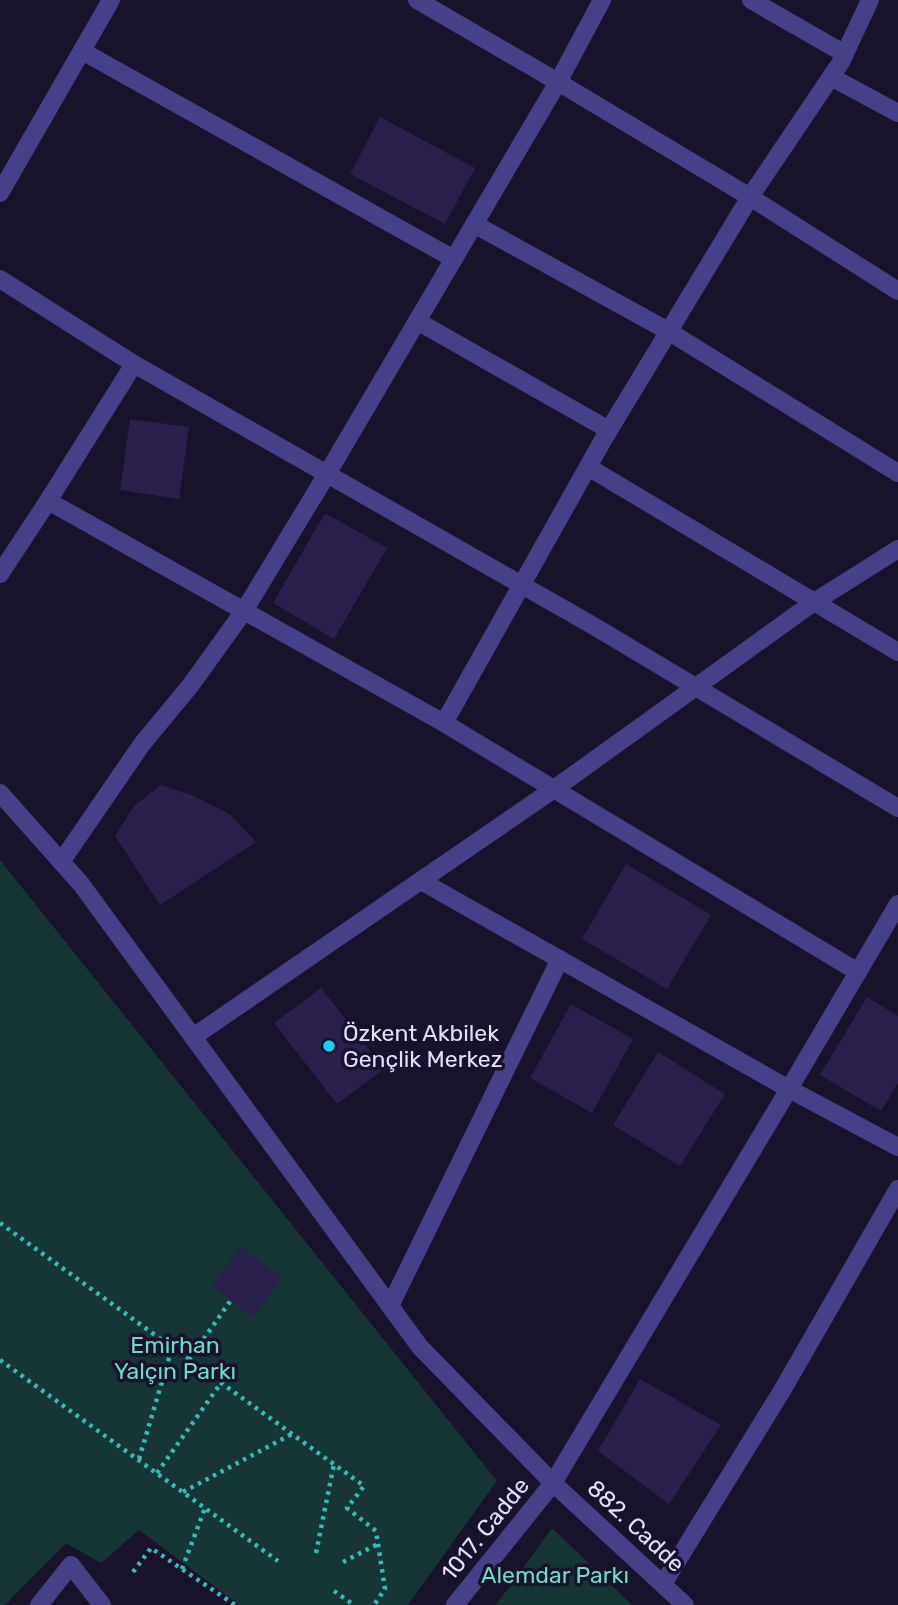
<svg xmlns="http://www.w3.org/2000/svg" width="898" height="1605" font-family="Rubik,sans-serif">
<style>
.green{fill:#163535}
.building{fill:#2b1f4b}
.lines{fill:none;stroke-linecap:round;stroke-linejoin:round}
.path{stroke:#37b9b8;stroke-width:4.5;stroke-dasharray:3.5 5;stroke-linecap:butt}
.minor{stroke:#464088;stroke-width:18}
.poi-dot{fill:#13d2f5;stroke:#18132b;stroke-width:2.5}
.labels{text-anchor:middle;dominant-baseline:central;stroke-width:7;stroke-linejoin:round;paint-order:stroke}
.poi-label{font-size:23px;fill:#e3defe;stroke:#18132b;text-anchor:start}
.park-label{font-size:23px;fill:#6cdcc6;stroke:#18132b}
.street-label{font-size:23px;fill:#e3defe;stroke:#18132b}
</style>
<rect width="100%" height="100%" fill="#18132b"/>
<g class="green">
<polygon points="0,860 497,1481 408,1605 239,1605 139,1530 101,1563 66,1543 5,1605 0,1605"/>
<polygon points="552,1528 632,1605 496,1605"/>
</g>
<g class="building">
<polygon points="380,117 475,168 445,224 350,174"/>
<polygon points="130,419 189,427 179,499 120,490"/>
<polygon points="325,513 387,548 334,639 273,603"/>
<polygon points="161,785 191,795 230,814 256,842 160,905 115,836 134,806"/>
<polygon points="626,864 711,915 667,989 582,939"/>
<polygon points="321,988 384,1069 337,1104 274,1023"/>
<polygon points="867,997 898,1016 898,1083 881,1111 820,1075"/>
<polygon points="571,1004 633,1039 592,1113 530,1078"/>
<polygon points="658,1052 725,1094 680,1166 613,1125"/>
<polygon points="240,1247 282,1277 253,1317 212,1286"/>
<polygon points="640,1379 721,1425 669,1504 598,1451"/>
</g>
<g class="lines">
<g class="path">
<polyline points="0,1223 364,1486 347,1508 376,1531 385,1589 374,1605"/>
<polyline points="0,1360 278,1561"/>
<polyline points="189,1360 231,1300"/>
<polyline points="139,1459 172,1348"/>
<polyline points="157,1473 221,1383"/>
<polyline points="183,1492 292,1434"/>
<polyline points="316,1553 334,1464"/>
<polyline points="343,1562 378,1544"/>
<polyline points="182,1569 205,1508"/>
<polyline points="133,1572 151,1548 235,1605"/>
<polyline points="334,1591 354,1605"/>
</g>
<g class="minor">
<polyline points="417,0 558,82 750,197 898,291"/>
<polyline points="751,0 845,54"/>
<polyline points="82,51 454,259"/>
<polyline points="831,77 898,113"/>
<polyline points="0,193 111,0"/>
<polyline points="474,224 668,331 898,473"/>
<polyline points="0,279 134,364 592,625 898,808"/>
<polyline points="417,321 609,430"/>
<polyline points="588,467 898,652"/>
<polyline points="48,501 444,723 858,972"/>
<polyline points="0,574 48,501 134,364"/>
<polyline points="444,723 603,440 750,197 841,62 870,0"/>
<polyline points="0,793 81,884 420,1347 553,1483 685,1605"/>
<polyline points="61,862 142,744 190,686 244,611 327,474 558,82 602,0"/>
<polyline points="421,881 789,1089 898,1147"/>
<polyline points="193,1037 554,789 814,602 898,549"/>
<polyline points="390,1306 560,959"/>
<polyline points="663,1584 783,1389 898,1189"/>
<polyline points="39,1605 71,1565 102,1605"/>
<polyline points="455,1605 553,1483 789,1089 898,904"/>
</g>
</g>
<circle class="poi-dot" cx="329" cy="1046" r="7"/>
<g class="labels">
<g class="poi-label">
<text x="343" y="1033">Özkent Akbilek<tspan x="343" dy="26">Gençlik Merkez</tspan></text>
</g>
<g class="park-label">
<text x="175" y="1345">Emirhan<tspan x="175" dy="26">Yalçın Parkı</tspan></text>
<text x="555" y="1575">Alemdar Parkı</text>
</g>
<g class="street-label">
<text transform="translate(636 1526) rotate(43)">882. Cadde</text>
<text transform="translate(485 1529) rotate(-51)">1017. Cadde</text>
</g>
</g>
</svg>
